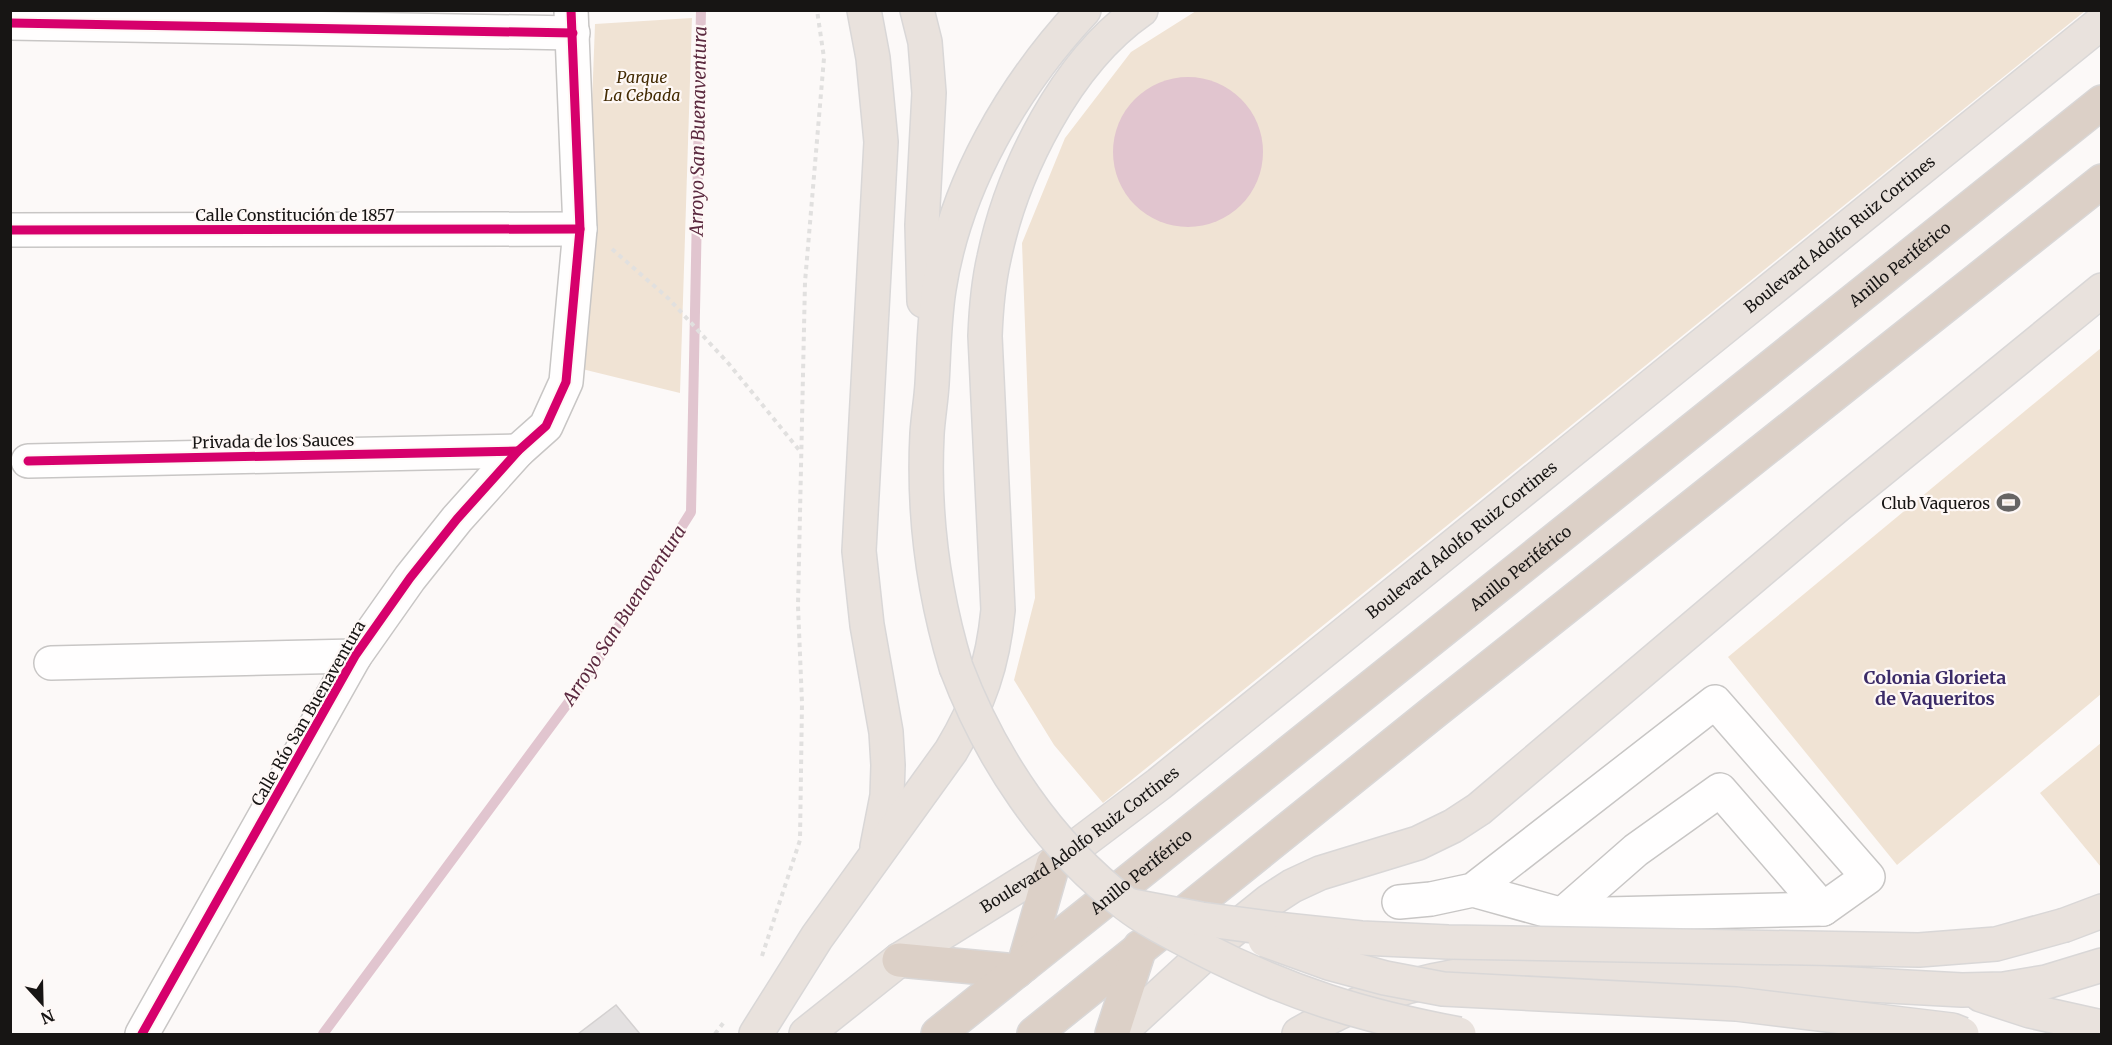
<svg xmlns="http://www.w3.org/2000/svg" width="2112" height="1045" font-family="Merriweather,serif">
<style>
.green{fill:#f0e3d4}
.water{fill:#e1c5cf}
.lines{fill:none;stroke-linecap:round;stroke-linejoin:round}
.stream{stroke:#e1c5cf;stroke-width:10}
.building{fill:#e4e1e1;stroke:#d4d1d1;stroke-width:1.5}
.minor-casing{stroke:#c8c6c5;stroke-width:36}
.major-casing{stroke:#d9d7d7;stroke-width:36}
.highway-casing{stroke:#d9d7d7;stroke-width:36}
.path{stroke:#e1e0df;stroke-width:4;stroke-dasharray:4.5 4.5;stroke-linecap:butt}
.minor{stroke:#fffefe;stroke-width:33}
.major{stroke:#e9e2dd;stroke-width:33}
.highway{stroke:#dcd0c7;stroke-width:33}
.major-bridge-casing{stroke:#d9d7d7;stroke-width:36;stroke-linecap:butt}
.major-bridge{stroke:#e9e2dd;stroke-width:33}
.cycleway-casing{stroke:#fef8f6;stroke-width:13}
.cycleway{stroke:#d6006c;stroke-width:9}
.labels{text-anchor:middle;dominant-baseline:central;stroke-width:4.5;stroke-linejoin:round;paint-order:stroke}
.park-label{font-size:16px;font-style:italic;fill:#432b03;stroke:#fef8f6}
.street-label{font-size:16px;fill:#171514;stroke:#fef8f6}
.poi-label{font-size:16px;fill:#171514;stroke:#fef8f6;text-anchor:end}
.water-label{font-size:18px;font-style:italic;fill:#5b293f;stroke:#fef8f6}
.neighbourhood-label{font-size:18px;font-weight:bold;fill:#3b2b67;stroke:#fef8f6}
</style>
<rect width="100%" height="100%" fill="#fcf9f8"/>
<g class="green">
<polygon points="1196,11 2085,11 1103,803 1054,745 1014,680 1035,598 1022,243 1065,138 1131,52"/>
<polygon points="692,18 680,393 582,369 595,24"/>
<polygon points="2101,348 2101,694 1897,865 1728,657"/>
<polygon points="2101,743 2101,867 2040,793"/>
</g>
<circle class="water" cx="1188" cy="152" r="75"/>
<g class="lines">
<polyline class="stream" points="323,1034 585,680 691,512 701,10"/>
</g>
<polygon class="building" points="616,1005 640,1034 578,1034"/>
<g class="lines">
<defs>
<g id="minor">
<polyline points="10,23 573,33"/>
<polyline points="10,230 580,229"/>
<polyline points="28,461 518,451"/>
<polyline points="51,663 355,656"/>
<polyline points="1399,902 1431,899 1473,890 1715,702 1868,877 1823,909 1563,915 1473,890"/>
<polyline points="1556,920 1636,850 1720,790 1823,909"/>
<polyline points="142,1034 355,656 410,578 457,519 518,451 546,426 566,382 580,229 571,10"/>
</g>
<g id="major">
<polyline points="864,10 873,58 881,142 859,551 867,625 886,732 888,765 887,796 877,847"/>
<polyline points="917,10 925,42 929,93 922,225 924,301"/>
<path d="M956,667c-23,-76 -33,-154 -29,-233 1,-17 4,-33 5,-50 2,-32 2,-63 7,-95 16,-104 74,-203 145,-279"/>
<polyline points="2065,925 2102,911"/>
<polyline points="1981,995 2030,1011 2102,1027"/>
<path d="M756,1034l61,-97 134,-186c28,-47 42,-87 47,-141l-13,-274c1,-26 3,-52 9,-78 18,-87 72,-196 147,-248"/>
<path id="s1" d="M806,1034l93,-74 154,-96 106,-80 943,-762"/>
<polyline points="1118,1034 1218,942 1269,901 1292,886 1320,873 1418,843 1453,826 1479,809 1837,506 2102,290"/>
<path d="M1299,1034c61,-36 114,-53 184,-62l331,10 148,8 42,-1 42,-7 56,-17"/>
</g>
<g id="highway">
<polyline points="899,960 1017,971"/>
<polyline points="1024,965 1053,864"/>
<path id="s2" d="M938,1034l1164,-932"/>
<polyline points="1034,1034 1435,711 2102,181"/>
<polyline points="1112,1034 1140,947 1142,947"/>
</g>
</defs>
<use href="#minor" class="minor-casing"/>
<use href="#major" class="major-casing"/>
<use href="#highway" class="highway-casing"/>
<g class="path">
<polyline points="612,249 669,299 729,364 800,451"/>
<polyline points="762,956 800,840 802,703 798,606 805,282 824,58 817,10"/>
<polyline points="715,1034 724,1022"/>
</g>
<use href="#minor" class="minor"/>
<use href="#major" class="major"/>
<use href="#highway" class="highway"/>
<defs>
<g id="major-bridge">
<path d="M956,667c34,90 92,178 170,237 23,18 49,30 75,44 87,45 162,68 258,86"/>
<polyline points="1127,905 1201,919 1276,929 1361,938 1448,942 1919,950 1996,944 2065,925"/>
<polyline points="1265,940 1329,963 1385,978 1443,989 1736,1004 1952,1030 1962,1034"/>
</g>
</defs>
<use href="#major-bridge" class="major-bridge-casing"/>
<use href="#major-bridge" class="major-bridge"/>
<defs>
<g id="cycleway">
<polyline points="10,23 573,33"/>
<polyline points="10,230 580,229"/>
<polyline points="28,461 518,451"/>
<polyline points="142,1034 355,656 410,578 457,519 518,451 546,426 566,382 580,229 571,10"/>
</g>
</defs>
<use href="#cycleway" class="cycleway-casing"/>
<use href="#cycleway" class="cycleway"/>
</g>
<defs>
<symbol id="stadium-bare" viewBox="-9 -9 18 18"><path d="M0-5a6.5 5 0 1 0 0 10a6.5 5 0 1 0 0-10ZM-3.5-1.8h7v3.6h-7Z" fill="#676564" stroke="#fef8f6" stroke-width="2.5" paint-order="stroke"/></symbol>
</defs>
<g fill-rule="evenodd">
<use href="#stadium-bare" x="1992" y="486" width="33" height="33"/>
</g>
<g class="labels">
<g class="park-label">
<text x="642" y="77">Parque<tspan x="642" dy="18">La Cebada</tspan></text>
</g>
<g class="street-label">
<text x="295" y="215">Calle Constitución de 1857</text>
<text stroke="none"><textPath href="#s1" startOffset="1308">Boulevard Adolfo Ruiz Cortines</textPath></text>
<text stroke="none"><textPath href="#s2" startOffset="1232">Anillo Periférico</textPath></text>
<text transform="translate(273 441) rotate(-1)">Privada de los Sauces</text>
<text stroke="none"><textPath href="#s1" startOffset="822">Boulevard Adolfo Ruiz Cortines</textPath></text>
<text stroke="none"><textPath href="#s2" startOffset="746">Anillo Periférico</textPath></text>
<text transform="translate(308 713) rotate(-60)">Calle Río San Buenaventura</text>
<text stroke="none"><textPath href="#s1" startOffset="336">Boulevard Adolfo Ruiz Cortines</textPath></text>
<text stroke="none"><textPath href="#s2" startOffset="260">Anillo Periférico</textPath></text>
</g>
<g class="poi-label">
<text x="1990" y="503">Club Vaqueros</text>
</g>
<g class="water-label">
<text transform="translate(698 131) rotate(-89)">Arroyo San Buenaventura</text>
<text transform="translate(624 615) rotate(-57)">Arroyo San Buenaventura</text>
</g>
<g class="neighbourhood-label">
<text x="1935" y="677">Colonia Glorieta<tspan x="1935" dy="21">de Vaqueritos</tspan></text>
</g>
</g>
<rect width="2112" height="1045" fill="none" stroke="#171514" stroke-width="24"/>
<g transform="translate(42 1003) rotate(158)" stroke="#fef8f6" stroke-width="4.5" paint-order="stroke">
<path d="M0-4.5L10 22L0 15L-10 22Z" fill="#171514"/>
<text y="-9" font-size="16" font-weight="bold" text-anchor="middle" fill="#171514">N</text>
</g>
</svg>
